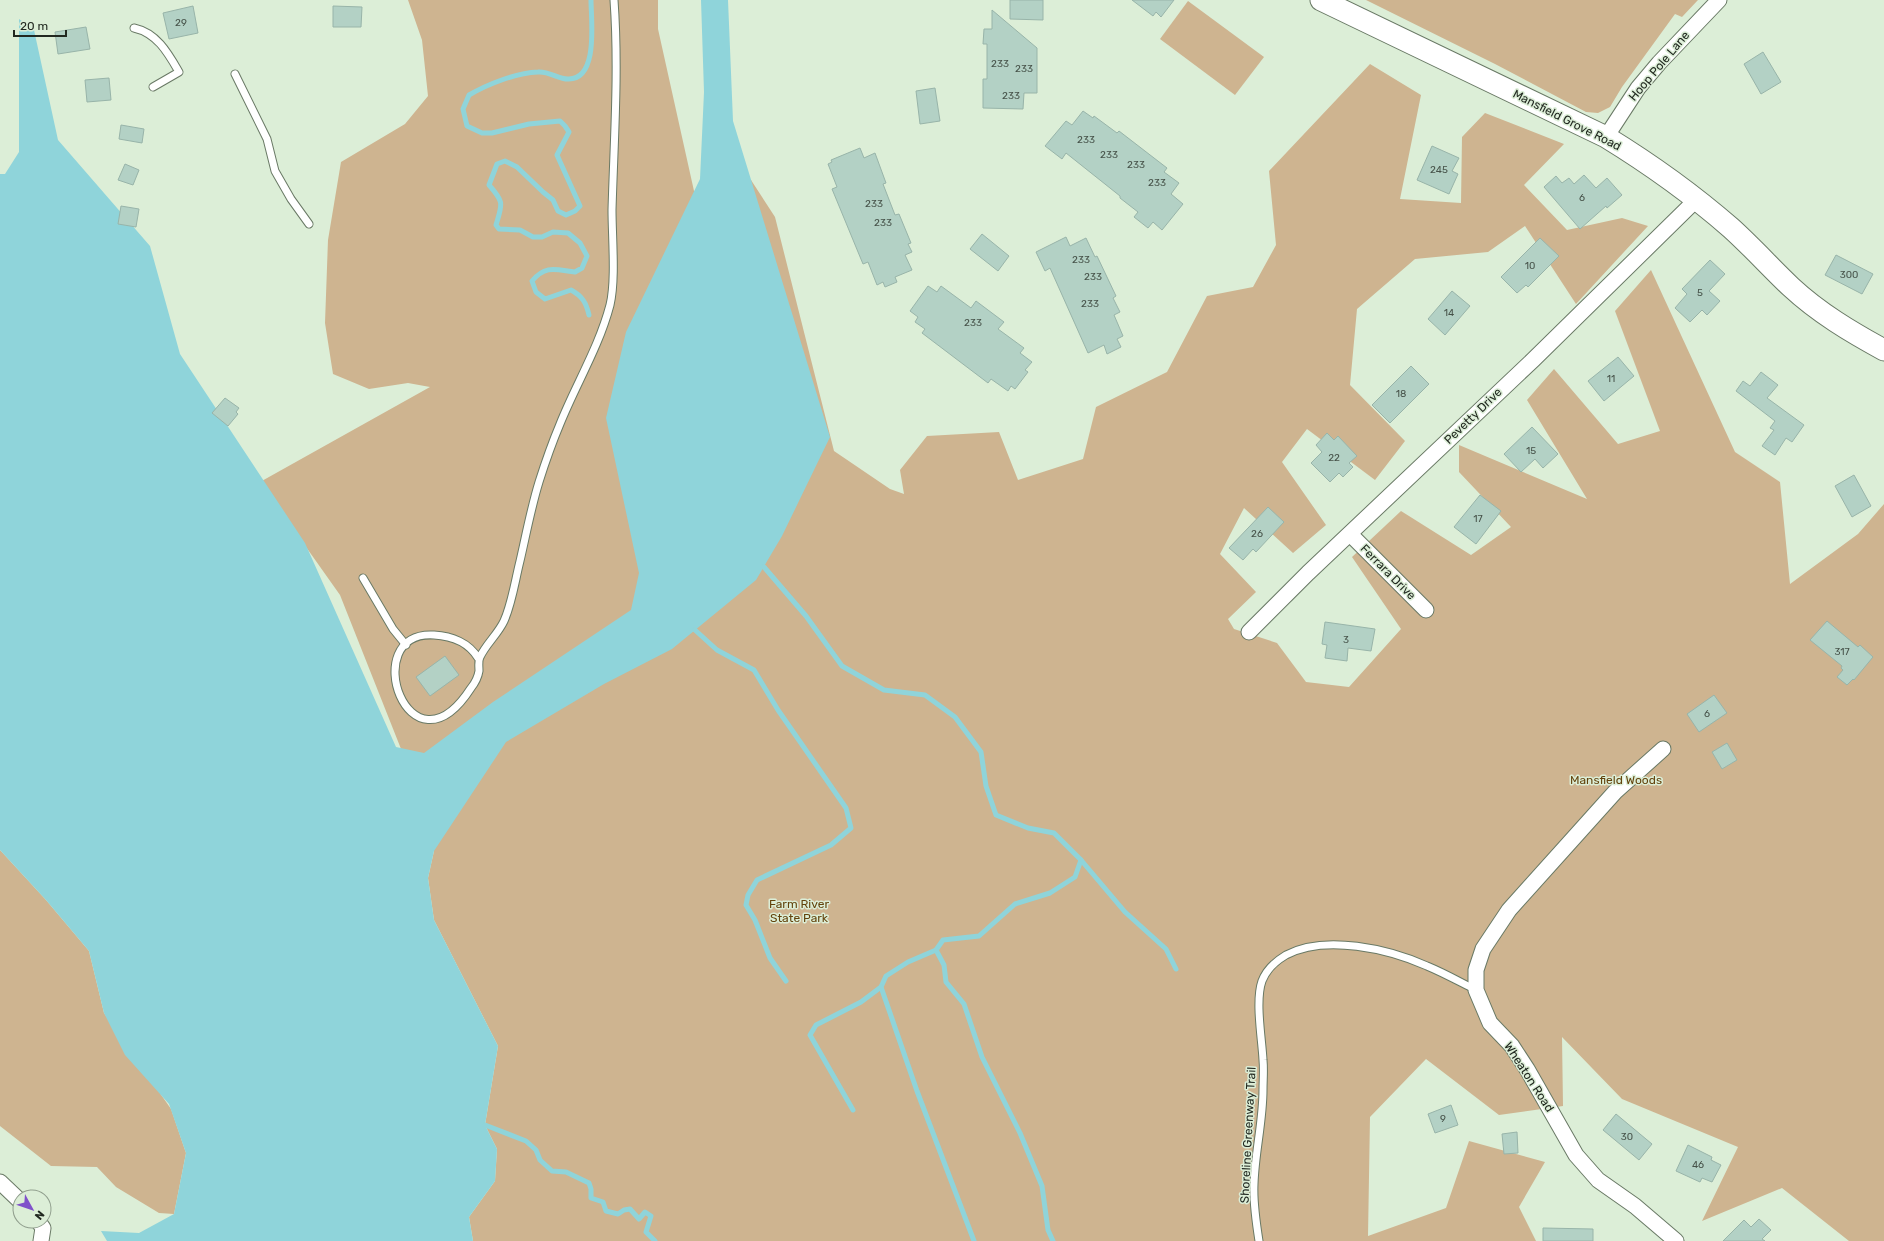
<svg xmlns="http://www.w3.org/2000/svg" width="1884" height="1241" font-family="Rubik,sans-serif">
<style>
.green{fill:#ceb490}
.water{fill:#8fd4da}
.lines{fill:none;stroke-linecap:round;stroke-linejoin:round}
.stream{stroke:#8fd4da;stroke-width:5}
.building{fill:#b3d1c5;stroke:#98b4a9}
.lane-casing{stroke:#697965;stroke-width:9}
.street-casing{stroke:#697965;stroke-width:17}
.secondary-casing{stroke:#697965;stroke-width:23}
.lane{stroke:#fff;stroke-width:7}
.street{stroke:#fff;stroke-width:15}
.secondary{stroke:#fff;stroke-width:21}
.labels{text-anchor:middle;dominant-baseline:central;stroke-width:3;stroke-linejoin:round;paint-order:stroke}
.number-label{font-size:10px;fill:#465249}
.street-label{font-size:12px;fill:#212820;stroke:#dceed7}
.park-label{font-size:12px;fill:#63430c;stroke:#dceed7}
</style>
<rect width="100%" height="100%" fill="#dceed7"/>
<g class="green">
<polygon points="408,0 658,0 658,29 694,191 751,180 775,217 834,451 890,489 904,494 900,470 927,436 999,432 1018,480 1083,459 1096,407 1167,372 1207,296 1253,287 1276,245 1269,171 1370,64 1421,95 1400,199 1461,203 1462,137 1485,113 1564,144 1524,185 1567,230 1622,218 1648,226 1576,304 1525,226 1488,252 1415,259 1357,309 1350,385 1405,441 1375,480 1307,429 1282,462 1326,525 1293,553 1244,508 1220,554 1256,592 1228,619 1234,629 1277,643 1306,682 1349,687 1401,629 1352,557 1401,511 1471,555 1511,527 1459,472 1459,445 1587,499 1527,400 1554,369 1618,444 1660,431 1615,311 1651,270 1735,452 1780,482 1790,584 1858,534 1884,504 1884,1241 1849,1241 1782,1188 1702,1221 1738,1147 1622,1099 1562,1037 1563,1106 1499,1115 1426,1059 1370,1117 1368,1236 1446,1208 1469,1141 1545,1162 1519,1207 1536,1241 473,1241 469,1217 495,1181 497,1149 485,1125 498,1046 434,920 428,878 434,851 405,759 340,595 260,482 430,387 408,383 369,389 333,374 325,323 328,240 341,162 405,124 428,96 422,40"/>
<polygon points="1366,0 1698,0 1682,17 1675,14 1622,87 1610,107 1598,113 1586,112 1495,64"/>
<polygon points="1188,1 1264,57 1235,95 1160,39"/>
<polygon points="0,850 46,900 89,951 104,1013 171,1109 186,1153 174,1214 159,1213 116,1187 97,1167 51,1166 0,1126"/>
</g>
<polygon class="water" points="701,0 728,0 733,121 830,437 782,536 756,580 672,649 604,684 506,742 434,851 428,878 434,920 498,1046 485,1125 497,1149 495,1181 469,1217 473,1241 107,1241 101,1231 139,1233 174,1214 186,1153 169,1104 125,1055 104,1013 89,951 46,900 0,850 0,174 5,174 19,152 19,19 34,30 58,140 150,246 180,354 305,543 396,747 424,753 493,702 631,610 639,573 606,418 626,332 700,179 704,92"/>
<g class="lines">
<g class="stream">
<path d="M589,315c-3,-13 -7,-19 -18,-25l-26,9 -9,-7 -4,-11c14,-17 25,-11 43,-9l7,-4 5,-12 -7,-13 -12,-10 -15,-1 -11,5h-9l-13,-7 -21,-1 -3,-4c6,-21 9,-22 -7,-40l8,-21 8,-3 12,6 26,25 10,8 5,11 8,4 9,-4 5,-5 -23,-51 12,-23 -4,-6 -5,-5 -31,3 -37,9h-10l-15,-7 -4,-17 6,-14c19,-11 47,-22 69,-23 11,-1 20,7 30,7 31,1 23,-59 23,-79"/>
<polyline points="764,567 806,616 842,666 884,690 925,695 955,717 981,752 986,786 996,815 1028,828 1054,833 1081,860 1075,877 1050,893 1015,904 979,936 943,940 936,950 944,965 946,982 964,1004 982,1057 1020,1133 1042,1186 1048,1230 1053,1241"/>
<polyline points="695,630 717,650 754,670 778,710 846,808 851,828 831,845 757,880 748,895 746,905 755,920 770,958 786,981"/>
<polyline points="1081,860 1125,912 1166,949 1176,969"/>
<polyline points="936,950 908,962 886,976 881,987 917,1091 974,1241"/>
<polyline points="853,1110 810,1035 816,1025 861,1002 881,987"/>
<polyline points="485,1125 526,1141 536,1150 540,1160 552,1171 566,1172 589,1183 591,1189 591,1198 603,1202 606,1211 618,1214 624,1210 630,1209 639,1219 645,1212 651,1216 646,1232 655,1241"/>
</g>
</g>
<g class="building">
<polygon points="1010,0 1043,0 1043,20 1010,19"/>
<polygon points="1132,0 1174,0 1161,17 1156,12 1153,16"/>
<polygon points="193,6 198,33 169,39 163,13"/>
<polygon points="333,6 362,7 361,27 333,27"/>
<polygon points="992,10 1037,48 1037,93 1024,93 1023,109 983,108 983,79 987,79 987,44 983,44 984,29 992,29"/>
<polygon points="86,27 90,49 58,54 55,32"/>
<polygon points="1763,52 1781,82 1761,94 1744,64"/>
<polygon points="109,78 111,100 87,102 85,80"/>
<polygon points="935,88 940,121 920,124 916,91"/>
<polygon points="1083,111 1093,118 1094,116 1117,133 1119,131 1167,168 1164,172 1179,183 1171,194 1183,204 1162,230 1153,222 1148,228 1134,217 1138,212 1120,198 1120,196 1066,153 1062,159 1045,146 1066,121 1072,125"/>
<polygon points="121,125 144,129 142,143 119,139"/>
<polygon points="1432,146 1459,158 1452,171 1458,174 1449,194 1417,180"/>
<polygon points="860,148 864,158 875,153 886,183 883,184 895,215 899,214 911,243 908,244 912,252 905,255 912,270 895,277 897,282 885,287 883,282 877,285 868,262 863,264 832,189 837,187 828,164 832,162 831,160"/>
<polygon points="125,164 139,170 133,185 118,180"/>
<polygon points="1584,175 1596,188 1607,178 1622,195 1607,208 1606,206 1580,229 1544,187 1556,176 1562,183 1569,178 1574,184"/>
<polygon points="121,206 139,209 136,227 118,224"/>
<polygon points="982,234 1009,256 998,271 970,249"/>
<polygon points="1066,237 1070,246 1086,238 1095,257 1097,256 1116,296 1113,298 1120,312 1114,315 1123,336 1117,339 1121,347 1107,354 1104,345 1088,353 1050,268 1045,271 1036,252"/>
<polygon points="1540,238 1559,256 1528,287 1526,285 1517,293 1501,277"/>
<polygon points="1836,255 1873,274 1862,294 1825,275"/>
<polygon points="1710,260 1725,274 1709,291 1720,301 1707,315 1702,310 1690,322 1675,308 1687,294 1682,289"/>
<polygon points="928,286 937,292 941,286 971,308 976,301 1004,322 998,329 1024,348 1020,353 1032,362 1025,370 1028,372 1015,389 1011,386 1008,391 991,379 988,383 922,333 925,329 915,322 918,317 910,311"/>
<polygon points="1452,291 1470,306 1445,335 1428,319"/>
<polygon points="1618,357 1634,376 1604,401 1588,381"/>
<polygon points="1411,366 1429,384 1390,423 1372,405"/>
<polygon points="1761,372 1778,385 1767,398 1804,425 1792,442 1786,438 1775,455 1762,446 1774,430 1770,428 1775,421 1736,391 1743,381 1750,386"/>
<polygon points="225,398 239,408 236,412 238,414 228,426 212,413"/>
<polygon points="1532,427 1558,454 1543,468 1535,459 1521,472 1504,454"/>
<polygon points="1327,433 1334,440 1338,436 1357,456 1349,463 1353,467 1343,477 1339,473 1330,482 1311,463 1322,452 1316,445"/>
<polygon points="1854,475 1871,506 1852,517 1835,486"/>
<polygon points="1480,495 1501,511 1476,544 1454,527"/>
<polygon points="1268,507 1284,522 1256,552 1253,549 1243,560 1229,548"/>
<polygon points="1827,621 1858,647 1860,645 1873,657 1854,680 1853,679 1847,685 1837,677 1843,670 1841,668 1842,666 1810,640"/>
<polygon points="1325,622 1375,629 1371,651 1348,648 1347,661 1325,658 1327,645 1322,644"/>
<polygon points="445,656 459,675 430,696 416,677"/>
<polygon points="1714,695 1727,713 1699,732 1687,714"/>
<polygon points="1727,743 1737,760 1722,769 1712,752"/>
<polygon points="1451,1105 1458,1125 1435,1133 1428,1114"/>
<polygon points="1616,1114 1652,1144 1639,1160 1603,1130"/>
<polygon points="1517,1132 1518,1153 1504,1154 1502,1134"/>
<polygon points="1688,1145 1712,1157 1711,1160 1721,1165 1712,1182 1702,1178 1700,1182 1676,1171"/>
<polygon points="1759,1219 1771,1230 1762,1239 1765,1241 1723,1241 1744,1220 1751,1227"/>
<polygon points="1543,1228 1593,1229 1593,1241 1543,1241"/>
</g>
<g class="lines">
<defs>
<g id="lane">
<path d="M134,28c23,5 34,25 45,44l-26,15"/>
<polyline points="235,74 267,139 275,171 291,199 309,224"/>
<polyline points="363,578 393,629 406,645"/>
<path d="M478,658c-9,-15 -26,-22 -44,-23 -78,-5 -25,149 37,53 4,-5 7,-11 8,-17 0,-5 -1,-10 1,-14 6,-13 18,-23 24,-36 8,-18 11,-40 16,-60 6,-26 11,-53 19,-79 6,-19 13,-39 21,-58 16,-40 39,-77 50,-119 6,-25 2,-68 2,-95 2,-70 7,-140 2,-210"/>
<path d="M1259,1241c-3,-19 -6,-38 -5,-57 1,-32 9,-63 9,-94 0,-10 1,-20 0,-30 -1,-21 -8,-59 -1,-79 4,-11 14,-20 24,-26 39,-21 103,-6 141,11 17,7 33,16 49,24"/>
</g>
<g id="street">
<polyline points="1606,137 1638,88 1659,63 1719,0"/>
<polyline points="1350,534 1426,610"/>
<polyline points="1249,632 1308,573 1533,360 1697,199"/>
<polyline points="1663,749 1615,792 1509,910 1483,949 1476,970 1476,990 1490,1023 1512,1046 1527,1069 1576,1155 1598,1180 1635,1206 1676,1241"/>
<polyline points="0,1182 20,1201"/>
<polyline points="38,1221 43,1228 41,1241"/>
</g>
<path id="secondary" d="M1321,0l285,137c44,27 86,57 125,91 21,19 40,40 60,59 28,26 60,45 93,63"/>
</defs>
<use href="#lane" class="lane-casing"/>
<use href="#street" class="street-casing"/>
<use href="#secondary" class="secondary-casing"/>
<use href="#lane" class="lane"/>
<use href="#street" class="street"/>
<use href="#secondary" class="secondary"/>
</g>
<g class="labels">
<g class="number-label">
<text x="181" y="23">29</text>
<text x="1000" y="64">233</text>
<text x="1024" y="69">233</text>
<text x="1011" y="96">233</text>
<text x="1086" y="140">233</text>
<text x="1109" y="155">233</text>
<text x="1136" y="165">233</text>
<text x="1439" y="170">245</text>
<text x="1157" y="183">233</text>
<text x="1582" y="198">6</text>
<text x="874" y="204">233</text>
<text x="883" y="223">233</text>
<text x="1081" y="260">233</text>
<text x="1530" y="266">10</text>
<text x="1849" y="275">300</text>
<text x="1093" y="277">233</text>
<text x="1700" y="293">5</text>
<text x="1090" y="304">233</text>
<text x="1449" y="313">14</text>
<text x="973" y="323">233</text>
<text x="1611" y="379">11</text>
<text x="1401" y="394">18</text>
<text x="1531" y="451">15</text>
<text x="1334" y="458">22</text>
<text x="1478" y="519">17</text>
<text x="1257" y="534">26</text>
<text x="1346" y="640">3</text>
<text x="1842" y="652">317</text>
<text x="1707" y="714">6</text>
<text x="1443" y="1119">9</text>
<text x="1627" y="1137">30</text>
<text x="1698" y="1165">46</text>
</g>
<g class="street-label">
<text transform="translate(1659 66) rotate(-50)">Hoop Pole Lane</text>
<text transform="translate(1567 120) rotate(27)">Mansfield Grove Road</text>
<text transform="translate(1473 416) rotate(-44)">Pevetty Drive</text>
<text transform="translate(1388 572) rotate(45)">Ferrara Drive</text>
<text transform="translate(1529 1077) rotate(57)">Wheaton Road</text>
<text transform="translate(1248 1135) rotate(-87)">Shoreline Greenway Trail</text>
</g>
<g class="park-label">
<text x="1616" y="780">Mansfield Woods</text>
<text x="799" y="904">Farm River<tspan x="799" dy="14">State Park</tspan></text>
</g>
</g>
<g transform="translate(32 1209) rotate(130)"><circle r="19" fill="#dceed7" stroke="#919f8e"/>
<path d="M0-3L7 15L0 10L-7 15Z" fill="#8051ca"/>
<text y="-6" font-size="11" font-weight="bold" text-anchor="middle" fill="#212820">N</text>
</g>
<path d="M14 30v6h52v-6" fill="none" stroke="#212820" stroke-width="2"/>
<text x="20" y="30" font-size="12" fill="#212820" stroke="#dceed7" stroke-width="3" paint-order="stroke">20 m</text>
</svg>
